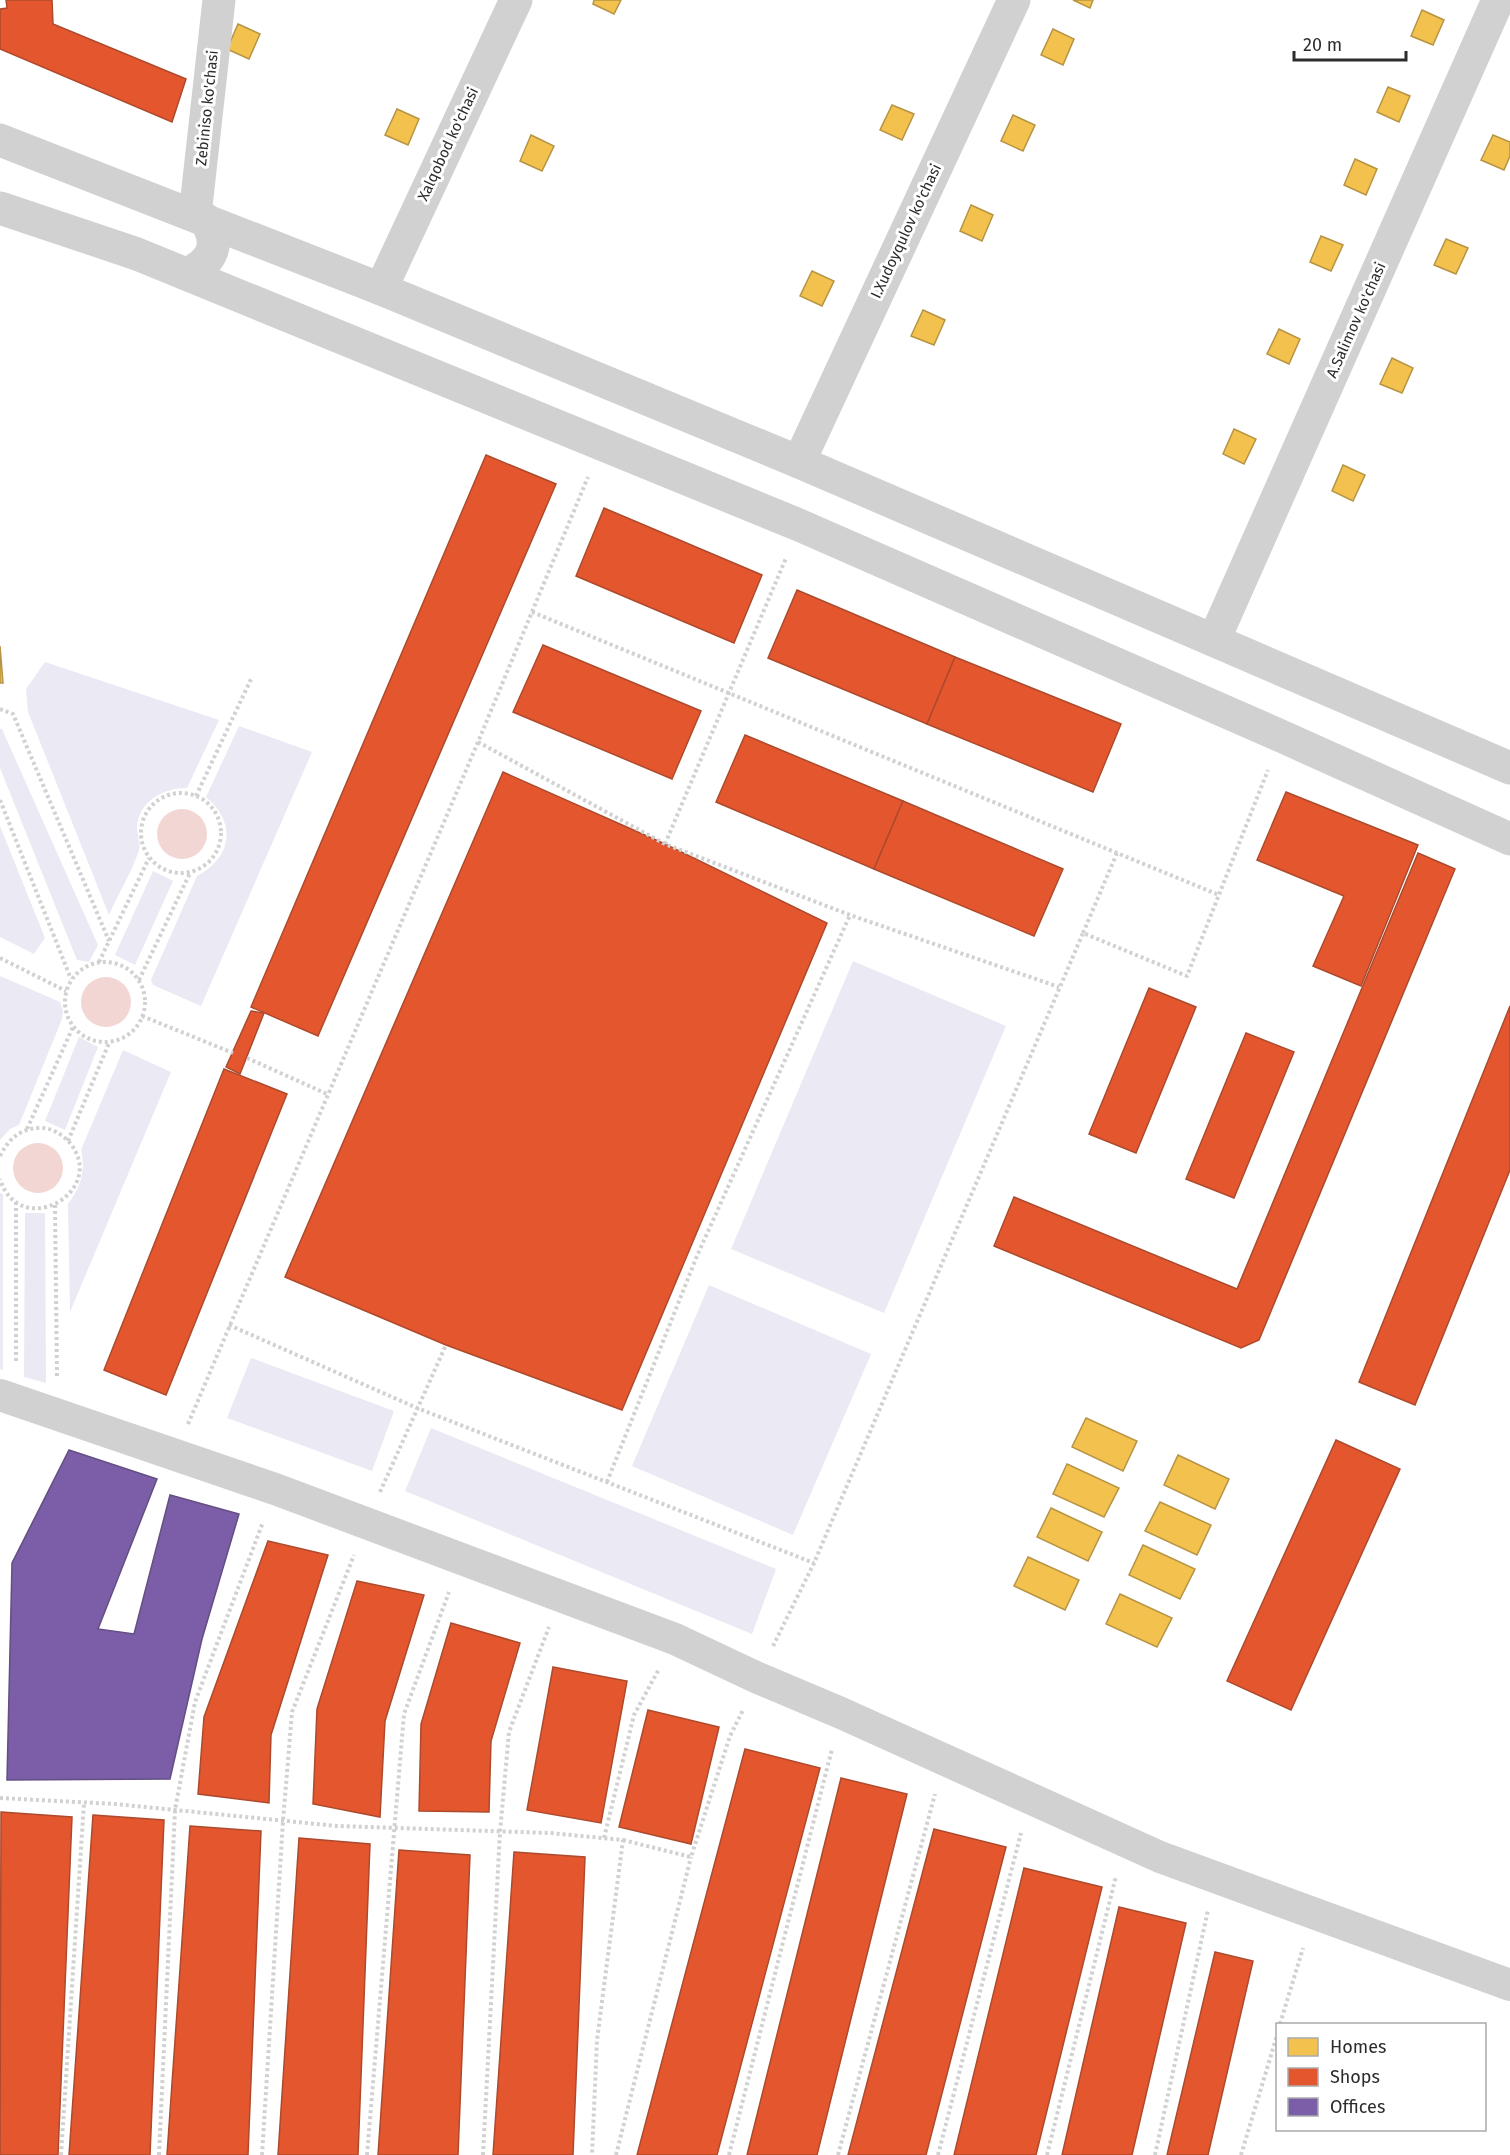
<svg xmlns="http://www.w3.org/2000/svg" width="1510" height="2155" font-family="'Fira Sans',sans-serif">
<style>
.green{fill:#ebe9f4}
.water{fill:#f2d6d4}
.homes{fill:#f2c14e;stroke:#b79444;stroke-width:1.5}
.shops{fill:#e4572e;stroke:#ad4a2d;stroke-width:1.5}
.offices{fill:#7b5ea7;stroke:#634f82;stroke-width:1.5}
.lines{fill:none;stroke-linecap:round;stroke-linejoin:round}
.path{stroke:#d1d1d1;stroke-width:4;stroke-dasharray:3 3;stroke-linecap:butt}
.pedestrian{stroke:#d1d1d1;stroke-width:32}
.minor{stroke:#d1d1d1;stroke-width:33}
.labels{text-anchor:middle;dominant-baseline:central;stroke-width:6;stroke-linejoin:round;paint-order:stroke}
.street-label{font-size:15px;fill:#2c2c2c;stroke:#fff}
</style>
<rect width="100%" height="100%" fill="#fff"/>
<g class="green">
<path d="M45,662l174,58 -32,68c-24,0 -48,13 -50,39 0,8 4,16 2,23 -7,22 -21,44 -30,65l-81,-203 -2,-23z"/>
<path d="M239,726l73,26 -111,254 -48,-21 -2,-5 46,-104c35,-19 40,-53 9,-79z"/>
<polygon points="0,729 2,729 98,945 89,962 77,960 0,768"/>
<polygon points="0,826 45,938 34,954 0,937"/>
<polygon points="153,871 173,881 135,965 115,955"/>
<polygon points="853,961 1006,1026 884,1313 731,1249"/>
<polygon points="0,976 60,1002 63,1011 62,1019 19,1125 10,1129 0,1140"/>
<polygon points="79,1037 98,1047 65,1130 45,1121"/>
<path d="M123,1050l48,22 -101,240 -2,-108c13,-18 18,-33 13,-54z"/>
<polygon points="0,1193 3,1194 3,1370 0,1369"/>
<polygon points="25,1213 45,1213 46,1383 24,1377"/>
<polygon points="709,1285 871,1354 793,1535 632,1466"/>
<polygon points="251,1358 394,1411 372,1471 227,1418"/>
<polygon points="431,1428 776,1569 752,1634 405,1491"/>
</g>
<g class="water">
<circle cx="182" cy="834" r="25"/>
<circle cx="106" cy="1002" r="25"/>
<circle cx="38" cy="1168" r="25"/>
</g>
<g class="homes">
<polygon points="594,0 621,0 614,14 593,4"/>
<polygon points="1073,0 1093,0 1090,8"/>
<polygon points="1422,10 1444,20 1433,45 1411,36"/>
<polygon points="238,24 260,34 249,59 227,49"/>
<polygon points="1053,29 1074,39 1063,65 1041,55"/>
<polygon points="1388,87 1410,96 1399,122 1377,112"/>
<polygon points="892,105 914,114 902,140 880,130"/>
<polygon points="397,109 419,119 408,145 385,135"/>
<polygon points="1013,115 1035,125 1023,151 1001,141"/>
<polygon points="531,135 554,146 542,171 520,161"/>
<polygon points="1493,135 1510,142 1510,156 1504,170 1481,160"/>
<polygon points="1355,159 1377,169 1366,195 1344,185"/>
<polygon points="971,205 993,215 982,241 960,231"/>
<polygon points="1321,236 1343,245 1331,271 1310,262"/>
<polygon points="1446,239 1468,248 1456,274 1434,265"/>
<polygon points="812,271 834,281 822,306 800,296"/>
<polygon points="923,310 945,320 934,345 911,336"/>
<polygon points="1279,329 1300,339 1289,364 1267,354"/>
<polygon points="1392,358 1413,368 1402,393 1380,384"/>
<polygon points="1234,429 1256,439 1244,464 1223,454"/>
<polygon points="1343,465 1365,475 1353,501 1332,491"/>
<polygon points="0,646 3,683 0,683"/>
<polygon points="1086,1418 1137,1441 1123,1471 1072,1447"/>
<polygon points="1178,1455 1229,1479 1215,1509 1164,1485"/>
<polygon points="1067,1464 1119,1488 1104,1517 1053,1494"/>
<polygon points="1160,1502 1211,1525 1197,1555 1145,1531"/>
<polygon points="1051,1508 1102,1532 1088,1561 1037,1537"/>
<polygon points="1143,1545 1195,1569 1180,1599 1129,1575"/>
<polygon points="1028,1557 1079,1580 1065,1610 1014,1586"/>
<polygon points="1120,1594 1172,1618 1157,1647 1106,1624"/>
</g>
<g class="shops">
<polygon points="6,0 52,0 53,24 186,79 172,122 0,49 0,9 7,8"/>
<polygon points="486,455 556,484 318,1036 251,1007"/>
<polygon points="604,508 762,575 734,643 576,576"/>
<polygon points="797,590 955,657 927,724 768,658"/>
<polygon points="543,645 701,711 672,779 513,712"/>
<polygon points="955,657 1121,724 1093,792 927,724"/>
<polygon points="745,735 903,801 874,869 716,802"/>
<polygon points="503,772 665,844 827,923 622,1410 446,1345 285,1277"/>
<polygon points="1286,792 1418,845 1361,986 1313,966 1344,896 1257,860"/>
<polygon points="903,801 1063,869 1034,936 874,869"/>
<polygon points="1418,853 1455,869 1259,1340 1241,1348 994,1246 1014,1197 1237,1289"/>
<polygon points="1149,988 1196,1007 1136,1153 1089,1134"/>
<polygon points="1510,1006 1510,1170 1415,1405 1359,1382"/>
<polygon points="251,1011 264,1013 240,1074 226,1067"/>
<polygon points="1246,1033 1294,1052 1234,1198 1186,1179"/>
<polygon points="224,1069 287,1094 166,1395 104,1370"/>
<polygon points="1336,1440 1400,1469 1291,1710 1227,1681"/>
<polygon points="268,1541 328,1555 271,1735 269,1803 198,1794 204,1717"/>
<polygon points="357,1581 424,1595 385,1721 380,1817 313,1804 317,1709"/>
<polygon points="451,1623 520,1643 491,1741 489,1812 419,1811 421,1724"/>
<polygon points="553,1667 627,1681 601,1823 527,1810"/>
<polygon points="648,1710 719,1727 691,1844 619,1827"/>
<polygon points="745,1749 820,1768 717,2155 637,2155"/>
<polygon points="841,1778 907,1794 817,2155 747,2155"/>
<polygon points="1,1812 72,1817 58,2155 0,2155"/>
<polygon points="93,1815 164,1820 150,2155 69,2155"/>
<polygon points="190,1826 261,1831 248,2155 167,2155"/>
<polygon points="934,1829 1006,1847 926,2155 848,2155"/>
<polygon points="299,1838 370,1844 358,2155 278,2155"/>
<polygon points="399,1850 470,1855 458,2155 378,2155"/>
<polygon points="514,1852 585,1857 573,2155 493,2155"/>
<polygon points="1024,1868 1102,1887 1036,2155 954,2155"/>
<polygon points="1119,1907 1186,1923 1132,2155 1062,2155"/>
<polygon points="1215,1952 1253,1961 1208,2155 1167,2155"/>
</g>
<polygon class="offices" points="69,1450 157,1479 98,1629 134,1634 170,1495 239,1514 202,1639 170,1779 7,1780 12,1563"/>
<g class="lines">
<g class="path">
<polyline points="532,612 1219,895"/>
<polyline points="0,709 13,714 109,941"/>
<polyline points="478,742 665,844 850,915 1059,987"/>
<circle cx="181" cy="833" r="40"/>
<polyline points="196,796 252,677"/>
<polyline points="0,800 71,979"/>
<polyline points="665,844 786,558"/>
<polyline points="1083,933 1117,853"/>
<polyline points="0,958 66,991"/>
<circle cx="105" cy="1002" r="40"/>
<polyline points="99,962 149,858"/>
<polyline points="139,980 190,873"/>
<polyline points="142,1016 233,1053"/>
<polyline points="247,1058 327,1094"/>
<polyline points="27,1129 73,1027"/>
<polyline points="68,1141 109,1043"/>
<path d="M0,1156c8,-16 19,-27 38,-28 13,-1 24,6 32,15 39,48 -50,99 -70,36"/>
<polyline points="16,1202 16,1363"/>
<polyline points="55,1205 57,1378"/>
<polyline points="229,1325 417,1408 814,1563"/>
<polyline points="188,1424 478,742 588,477"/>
<polyline points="607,1482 697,1256 850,915"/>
<polyline points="380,1492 446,1345"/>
<polyline points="773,1646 814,1563 1083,933 1187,976 1268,770"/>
<polyline points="0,1798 115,1804 337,1826 550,1833 623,1840 597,2040 592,2155"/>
<polyline points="604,1838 634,1715 659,1669"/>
<polyline points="623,1840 691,1857 730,1736 743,1710"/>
<polyline points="1280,2024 1303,1948"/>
<polyline points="61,2155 84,1803"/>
<polyline points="159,2155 175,1810 195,1702 263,1522"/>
<polyline points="262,2155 283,1821 292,1712 354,1555"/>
<polyline points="367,2155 404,1714 449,1592"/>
<polyline points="483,2155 500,1832 509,1732 549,1627"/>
<polyline points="616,2155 691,1857"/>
<polyline points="729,2155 832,1749"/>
<polyline points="838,2155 935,1794"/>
<polyline points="938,2155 1021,1833"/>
<polyline points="1047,2155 1116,1876"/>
<polyline points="1155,2155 1208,1910"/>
<polyline points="1241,2155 1278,2032"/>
</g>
<polyline class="pedestrian" points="0,1395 275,1489 675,1639 758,1678 841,1713 1160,1857 1510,1985"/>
<g class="minor">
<polyline points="0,140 381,289 799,462 1510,768"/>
<polyline points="0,208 137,254 799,525 1281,736 1510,839"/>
<polyline points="195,215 219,0"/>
<path d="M187,274c26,-13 34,-29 18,-55"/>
<polyline points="381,289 516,0"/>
<polyline points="799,462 1014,0"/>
<polyline points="1214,640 1498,0"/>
</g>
</g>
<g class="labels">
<g class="street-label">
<text transform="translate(207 108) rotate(-84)">Zebiniso ko'chasi</text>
<text transform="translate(448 144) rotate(-65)">Xalqobod ko'chasi</text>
<text transform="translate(906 231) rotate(-65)">I.Xudoyqulov ko'chasi</text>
<text transform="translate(1356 320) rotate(-66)">A.Salimov ko'chasi</text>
</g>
</g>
<rect x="1276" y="2023" width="210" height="108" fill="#ffffff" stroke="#ababab" stroke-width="1.5"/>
<rect x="1288" y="2038" width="30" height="18" fill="#f2c14e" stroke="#ababab" stroke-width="1.5"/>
<text x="1330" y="2053" font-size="18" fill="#2c2c2c">Homes</text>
<rect x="1288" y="2068" width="30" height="18" fill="#e4572e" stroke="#ababab" stroke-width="1.5"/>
<text x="1330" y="2083" font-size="18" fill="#2c2c2c">Shops</text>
<rect x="1288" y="2098" width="30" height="18" fill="#7b5ea7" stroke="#ababab" stroke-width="1.5"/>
<text x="1330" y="2113" font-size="18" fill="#2c2c2c">Offices</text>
<path d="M1294 51v9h112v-9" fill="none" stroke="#2c2c2c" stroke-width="3"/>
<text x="1303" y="51" font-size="18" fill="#2c2c2c" stroke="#ffffff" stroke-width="4.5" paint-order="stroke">20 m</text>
</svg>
